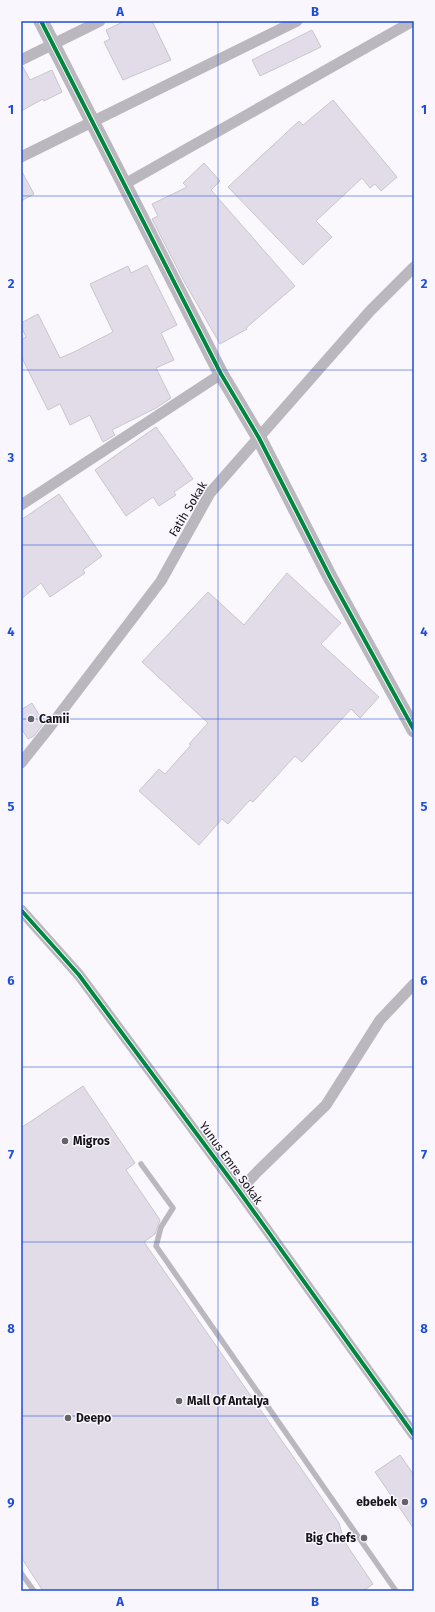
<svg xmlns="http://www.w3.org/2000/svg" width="435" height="1612" font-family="'Fira Sans',sans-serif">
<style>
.building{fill:#e2dce9;stroke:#c9c6cc}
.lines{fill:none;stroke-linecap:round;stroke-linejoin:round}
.lane{stroke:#bbb7bf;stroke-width:5.5}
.street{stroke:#bbb7bf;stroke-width:11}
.secondary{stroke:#bab7bf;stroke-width:15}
.cycleway-casing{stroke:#f9f6fe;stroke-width:6}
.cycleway{stroke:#00873e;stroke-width:4}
.grid{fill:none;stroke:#1d4ed8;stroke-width:1;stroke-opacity:0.55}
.poi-dot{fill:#666368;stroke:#f9f6fe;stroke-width:1.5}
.labels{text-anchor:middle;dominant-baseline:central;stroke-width:3;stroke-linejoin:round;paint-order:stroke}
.street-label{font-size:12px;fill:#161319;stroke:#f9f6fe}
.poi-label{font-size:12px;font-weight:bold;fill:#161319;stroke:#f9f6fe;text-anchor:start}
.neatline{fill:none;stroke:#1d4ed8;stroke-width:1.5}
.grid-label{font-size:13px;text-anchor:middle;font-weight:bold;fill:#1d4ed8}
</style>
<rect width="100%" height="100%" fill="#faf8fc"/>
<g class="building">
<polygon points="125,21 152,21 171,60 123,80 104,42 110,39 106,30"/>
<polygon points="312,30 321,47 260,76 252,60"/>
<polygon points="21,67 23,67 30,80 52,70 62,92 44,101 43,99 21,111"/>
<polygon points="333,100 397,177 381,191 375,184 370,188 362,178 316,221 332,237 303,265 228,187 299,121 303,125"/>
<polygon points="204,163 220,181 211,190 295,286 246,328 247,329 220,344 185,283 152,219 158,216 152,204 187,187 183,183"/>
<polygon points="21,170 34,194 21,201"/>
<polygon points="147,265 177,325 161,333 174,360 156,368 171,398 156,408 112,430 115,435 103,442 90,415 70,425 60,404 48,410 21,356 21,340 26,337 21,326 21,323 38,314 60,358 74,352 113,332 90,284 128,266 131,273"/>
<polygon points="156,427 193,479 174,492 176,495 159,506 153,497 126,516 95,470"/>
<polygon points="59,494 102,556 83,570 85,573 50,597 41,583 21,599 21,520"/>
<polygon points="287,573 341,623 321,644 379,697 360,718 351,709 302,762 295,756 253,802 250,800 228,824 222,819 199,845 139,791 159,769 165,774 191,745 189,744 208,723 142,662 208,592 244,625"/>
<polygon points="32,703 44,723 34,736 28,739 21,728 21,710"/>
<polygon points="83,1086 135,1163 126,1170 160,1220 155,1234 144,1242 339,1523 344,1541 373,1584 363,1591 43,1591 21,1557 21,1128"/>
<polygon points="400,1455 414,1475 414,1529 375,1472"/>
</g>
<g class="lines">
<g class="lane">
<polyline points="141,1164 173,1208 161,1227 156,1246 396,1591"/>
<polyline points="21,1573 34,1591"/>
</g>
<g class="street">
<polyline points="21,60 100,21"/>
<polyline points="21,157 297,21"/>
<polyline points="123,185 413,21"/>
<polyline points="21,505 221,374"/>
<polyline points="21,763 49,728 161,581 210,493 370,311 414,267"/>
<polyline points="21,910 79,975 239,1191 414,1435"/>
<polyline points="239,1191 258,1171 326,1105 380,1020 414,984"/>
</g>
<polyline class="secondary" points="41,21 221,374 259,438 330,577 414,730"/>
<defs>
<g id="cycleway">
<polyline points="41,21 221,374 259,438 330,577 414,730"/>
<polyline points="21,910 79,975 239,1191 414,1435"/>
</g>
</defs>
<use href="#cycleway" class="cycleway-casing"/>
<use href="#cycleway" class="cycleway"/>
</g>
<path class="grid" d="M218,21v1570M21,196h393M21,370h393M21,545h393M21,719h393M21,893h393M21,1067h393M21,1242h393M21,1416h393"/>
<g class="poi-dot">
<circle cx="31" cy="719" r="4"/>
<circle cx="65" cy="1141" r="4"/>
<circle cx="179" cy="1401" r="4"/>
<circle cx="68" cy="1418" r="4"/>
<circle cx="405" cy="1502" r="4"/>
<circle cx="364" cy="1538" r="4"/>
</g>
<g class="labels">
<g class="street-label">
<text transform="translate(188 509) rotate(-59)">Fatih Sokak</text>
<text transform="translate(231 1163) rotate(54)">Yunus Emre Sokak</text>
</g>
<g class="poi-label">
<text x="39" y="719">Camii</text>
<text x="73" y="1141">Migros</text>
<text x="187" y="1401">Mall Of Antalya</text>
<text x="76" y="1418">Deepo</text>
<text x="397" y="1502" text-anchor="end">ebebek</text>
<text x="356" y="1538" text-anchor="end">Big Chefs</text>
</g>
</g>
<rect width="435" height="1612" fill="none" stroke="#f9f6fe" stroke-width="44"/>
<rect x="22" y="22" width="391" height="1568" class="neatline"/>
<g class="grid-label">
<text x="120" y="16">A</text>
<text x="315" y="16">B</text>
<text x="11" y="114">1</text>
<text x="424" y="114">1</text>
<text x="11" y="288">2</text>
<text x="424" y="288">2</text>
<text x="11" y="462">3</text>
<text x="424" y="462">3</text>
<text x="11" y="636">4</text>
<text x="424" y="636">4</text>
<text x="11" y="811">5</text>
<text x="424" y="811">5</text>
<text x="11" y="985">6</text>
<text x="424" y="985">6</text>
<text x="11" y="1159">7</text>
<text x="424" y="1159">7</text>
<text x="11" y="1333">8</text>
<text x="424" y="1333">8</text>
<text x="11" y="1507">9</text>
<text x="424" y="1507">9</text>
<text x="120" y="1606">A</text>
<text x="315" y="1606">B</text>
</g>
</svg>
